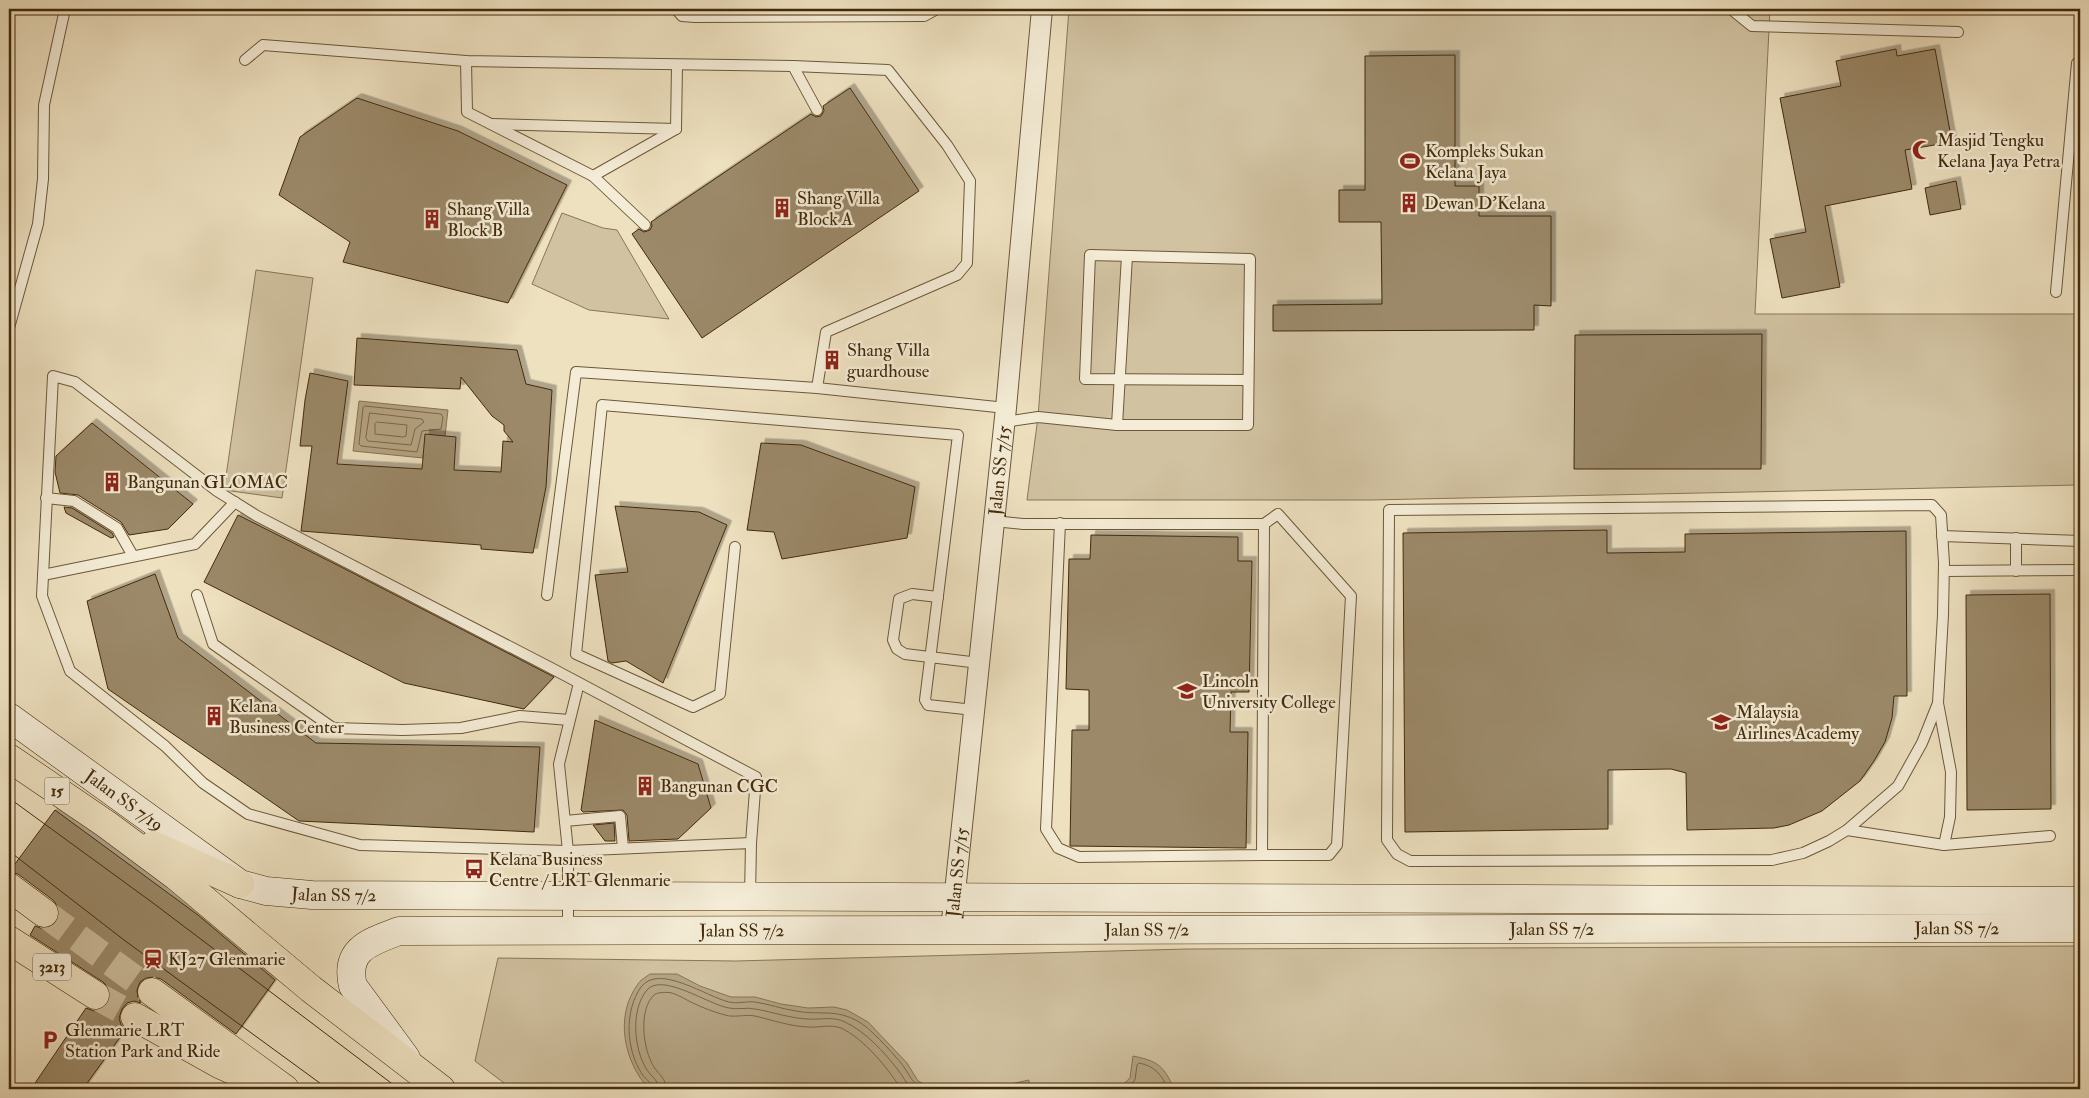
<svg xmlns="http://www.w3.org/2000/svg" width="2089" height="1098" font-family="'IM FELL Double Pica',serif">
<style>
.green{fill:#d1c2a1;stroke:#8a7656}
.water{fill:#b4a382;stroke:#867352}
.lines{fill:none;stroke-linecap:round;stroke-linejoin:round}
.shore{stroke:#7b6646;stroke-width:1}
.building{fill:#9b8969;stroke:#422a0a;filter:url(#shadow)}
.primary-tunnel{stroke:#ccbc9c;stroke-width:28;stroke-dasharray:28 14;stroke-linecap:butt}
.lane-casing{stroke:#6d5838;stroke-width:12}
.street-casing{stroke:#6d5838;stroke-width:22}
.secondary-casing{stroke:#422a0a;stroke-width:29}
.primary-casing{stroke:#422a0a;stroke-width:29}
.lane{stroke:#f4ecd6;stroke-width:10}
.street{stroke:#f4ecd6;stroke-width:20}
.secondary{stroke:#f4ecd6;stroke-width:28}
.primary{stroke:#eee1c0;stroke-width:28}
.tram{stroke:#422a0a;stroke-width:1}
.labels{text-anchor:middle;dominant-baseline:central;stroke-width:5;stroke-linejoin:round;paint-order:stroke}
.shield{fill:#f4ecd6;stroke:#776447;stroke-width:1}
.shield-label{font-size:16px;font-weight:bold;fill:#422a0a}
.poi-label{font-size:18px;fill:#422a0a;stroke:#f4ecd6;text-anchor:start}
.street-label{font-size:18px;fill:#422a0a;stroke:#f4ecd6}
</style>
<defs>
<filter id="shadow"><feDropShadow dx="4.5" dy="-4.5" stdDeviation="0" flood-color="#0004"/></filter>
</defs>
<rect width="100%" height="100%" fill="#eee1c0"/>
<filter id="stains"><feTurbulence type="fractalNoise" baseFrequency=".004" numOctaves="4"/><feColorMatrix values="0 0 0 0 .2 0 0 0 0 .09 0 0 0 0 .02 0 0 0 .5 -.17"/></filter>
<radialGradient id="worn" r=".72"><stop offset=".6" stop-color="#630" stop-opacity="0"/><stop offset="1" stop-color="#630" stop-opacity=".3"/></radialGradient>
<g class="green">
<polygon points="1069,9 1770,9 1755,314 2075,314 2079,485 1370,500 1027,500 1038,417"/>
<polygon points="562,213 603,228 617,230 669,319 589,310 532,284"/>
<polygon points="256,270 313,278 282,498 224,490"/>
<polygon points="2080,946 2080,1089 512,1089 475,1061 498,958 736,961 1187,949"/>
</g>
<g class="water">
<polygon points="359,401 448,410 445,436 423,455 423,458 353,451"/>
<path d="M650,974h27l23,12 31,11h24l26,7 27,4 26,-1 13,3 21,12 39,41 11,18 16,8 72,-4 23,-5v9h-380c-25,-27 -35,-73 -11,-105 2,-4 8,-7 12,-10z"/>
<path d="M1133,1056c25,5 31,10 41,33h-56l12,-11z"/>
</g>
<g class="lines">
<g class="shore">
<polygon points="365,406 441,414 443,417 441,429 422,431 417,452 361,446 359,444 363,408"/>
<polygon points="370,413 422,419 424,422 415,429 411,445 368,441 366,438"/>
<polygon points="377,422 407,425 406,436 403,437 375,434 375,424"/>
<path d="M652,1089c0,-7 -6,-9 -10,-15 -16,-24 -18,-63 -1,-87 18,-24 66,10 88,15 8,2 18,-1 26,0 14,2 27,7 41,9 27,5 43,-4 69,15 10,8 31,30 39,41 6,9 9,17 19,22"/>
<path d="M659,1089c-1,-9 -7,-12 -12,-19 -13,-20 -17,-60 0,-80 15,-18 62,15 82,18 8,2 18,-1 26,1 18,3 34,9 52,10 13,1 26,-3 38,3 21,10 39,30 53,48 5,6 8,13 13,19"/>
<path d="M666,1089c0,-11 -7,-14 -12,-22 -11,-17 -16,-57 0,-72 3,-3 14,-3 18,-2 7,2 14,7 21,10 10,5 21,9 32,12 9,3 20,-1 30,1 17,4 34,10 52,11 11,1 23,-3 34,1 22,10 47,40 60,61"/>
<path d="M1126,1089l9,-9 2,-15 2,-2c16,3 23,12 29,26"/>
</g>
</g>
<g class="building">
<polygon points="1896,49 1897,56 1935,49 1952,142 1905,150 1912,189 1825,206 1840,287 1782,298 1770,239 1806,232 1780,98 1841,86 1836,61"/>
<polygon points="1455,55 1455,186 1479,186 1479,216 1551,216 1551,306 1534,305 1534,330 1273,331 1273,305 1382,304 1381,222 1339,222 1339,190 1365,190 1365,56"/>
<polygon points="850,88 919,191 702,338 632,234 639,229 644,232 650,230 652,226 651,222 811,114 816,117 821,116 824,111 823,106"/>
<polygon points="357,98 458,131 567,185 508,303 343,262 350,242 279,195 300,137"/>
<polygon points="1956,181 1961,209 1930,215 1925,188"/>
<polygon points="1762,334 1761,469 1574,469 1575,335"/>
<polygon points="357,338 517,350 526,384 552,390 546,487 533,553 481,549 481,545 301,531 312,446 300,446 305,400 310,373 348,381 337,464 422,469 425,434 456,437 454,470 501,472 503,441 513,442 504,431 504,425 492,416 461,377 460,389 354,385"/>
<polygon points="92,423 193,504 168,529 129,535 121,522 78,495 60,493 55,472 56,456"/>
<polygon points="761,443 801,445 915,487 907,538 782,559 774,532 747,530"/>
<polygon points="615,506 699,512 727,525 663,683 626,661 612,663 608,661 595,575 628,572"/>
<polygon points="64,507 72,508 112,533 114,537 111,538 66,513"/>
<polygon points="238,515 345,569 554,677 524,709 404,683 204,582"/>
<polygon points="1607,530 1607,553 1685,552 1685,534 1906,531 1907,696 1894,696 1892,718 1885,742 1874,761 1860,781 1822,811 1789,825 1774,828 1687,830 1686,773 1671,769 1608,770 1608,829 1405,832 1403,533"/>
<polygon points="1091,535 1238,537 1238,561 1252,561 1249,692 1231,692 1230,732 1248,732 1246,848 1070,846 1072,730 1089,730 1089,690 1066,689 1069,559 1090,559"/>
<polygon points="155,574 178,638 316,743 540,747 534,832 299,821 108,689 87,601"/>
<polygon points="2050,594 2051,809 1967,810 1966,595"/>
<polygon points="595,720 698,764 711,808 678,839 629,841 627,815 623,810 583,812 581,810"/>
<polygon points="55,810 198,915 275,980 236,1034 161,979 154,977 146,978 140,982 137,990 138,998 141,1003 134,1001 127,1003 122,1009 119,1018 121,1025 126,1029 83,1089 31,1089 86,1008 94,1011 102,1009 108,1004 111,996 109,988 103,982 30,935 35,926 43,929 50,927 56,923 59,915 58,907 53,900 18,874 9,872"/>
<polygon points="614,823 615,841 605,841 593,825"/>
</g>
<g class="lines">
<g class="primary-tunnel">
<polyline points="44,913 152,992"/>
<polyline points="95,995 135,1017"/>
</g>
<defs>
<g id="lane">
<polyline points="676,9 682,16 695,17 924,16 937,9"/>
<polyline points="1731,9 1752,26 1958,32"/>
<polyline points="245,60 263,45 466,61 793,66 888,70 947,145 970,181 967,263 957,275 826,332 817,388"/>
<polyline points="466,61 467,112 593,176 645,225"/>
<polyline points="793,66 817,110"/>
<polyline points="492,124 676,129"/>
<polyline points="593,176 676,129 677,65"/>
<polyline points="2056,292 2077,63"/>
<polyline points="9,328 38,224 43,179 44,105 65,9"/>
<polyline points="1004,422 1038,417 1117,425 1248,425 1250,259 1090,255 1085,379 1248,380"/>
<polyline points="1117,425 1127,256"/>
<polyline points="46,498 74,501 117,528 133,556"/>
<polygon points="1932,505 1941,515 1944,563 1943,615 1938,703 1922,743 1898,786 1847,830 1829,841 1803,853 1772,860 1410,861 1397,854 1387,840 1389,510"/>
<polyline points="994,521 1023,524 1264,524 1262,855 1079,857 1058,848 1046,829 1060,523"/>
<polyline points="1942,536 2080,541"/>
<polyline points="2016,538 2016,571"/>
<polyline points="735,547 720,694 693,707 576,654 602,405 958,435 925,700 928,705 974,710"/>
<polyline points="1944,571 2080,570"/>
<polyline points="43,575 195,544 235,502"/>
<polyline points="197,595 213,644 333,728 403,730 461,728 520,716 569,720"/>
<polyline points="547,595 576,372 817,388 1006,408"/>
<polyline points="938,597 912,594 899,599 893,640 897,649 905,654 979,663"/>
<polyline points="1938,703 1951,772 1950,817 1944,845"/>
<polyline points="565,821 620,816 623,848"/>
<polyline points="1847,830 1944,845 2050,836"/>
<polyline points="1262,855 1329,855 1337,845 1351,596 1278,514 1264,524"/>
<polyline points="750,897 751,843 756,777 553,669 257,516 217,491 75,382 53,376 42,596 70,671 165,746 203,783 248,814 360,845 568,851 751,843"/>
<polyline points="568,929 568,851 559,764 579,683"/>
</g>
<g id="street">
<path id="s1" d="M951,930l55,-522 36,-399"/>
</g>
<g id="secondary">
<path id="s2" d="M9,717l231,167 26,7 46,4 1768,6"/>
<path id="s3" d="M406,1058l-53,-72c-9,-37 17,-44 46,-55l1681,-3"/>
</g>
<g id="primary">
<polyline points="9,758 106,824 176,876 311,989 441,1089"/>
<polyline points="153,845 240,884"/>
<polyline points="9,887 44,913"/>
<polyline points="9,940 95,995"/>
<polyline points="152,992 285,1089"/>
<polyline points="135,1017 221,1065 248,1077"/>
</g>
</defs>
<use href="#lane" class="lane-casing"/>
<use href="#street" class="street-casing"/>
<use href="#secondary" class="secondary-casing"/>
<use href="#primary" class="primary-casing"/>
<use href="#lane" class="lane"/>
<use href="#street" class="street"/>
<use href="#secondary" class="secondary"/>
<use href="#primary" class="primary"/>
<g class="tram">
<polyline points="9,798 153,903 399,1089"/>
<polyline points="9,851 124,940 328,1089"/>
</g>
</g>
<defs>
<symbol id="mosque-bare" viewBox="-9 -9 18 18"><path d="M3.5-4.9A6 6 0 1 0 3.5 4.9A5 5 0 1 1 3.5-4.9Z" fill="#8f2418" stroke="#f4ecd6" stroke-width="2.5" paint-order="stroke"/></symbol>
<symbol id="stadium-bare" viewBox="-9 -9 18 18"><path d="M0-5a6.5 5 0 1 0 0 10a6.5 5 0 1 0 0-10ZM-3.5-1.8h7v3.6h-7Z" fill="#8f2418" stroke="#f4ecd6" stroke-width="2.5" paint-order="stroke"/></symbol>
<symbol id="building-bare" viewBox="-9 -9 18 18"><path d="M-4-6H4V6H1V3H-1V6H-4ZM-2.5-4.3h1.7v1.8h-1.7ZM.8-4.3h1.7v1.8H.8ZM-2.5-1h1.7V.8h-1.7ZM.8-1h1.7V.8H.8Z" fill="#8f2418" stroke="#f4ecd6" stroke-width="2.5" paint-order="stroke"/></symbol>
<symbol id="university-bare" viewBox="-9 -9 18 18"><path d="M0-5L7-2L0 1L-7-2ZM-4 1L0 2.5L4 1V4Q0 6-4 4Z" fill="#8f2418" stroke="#f4ecd6" stroke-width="2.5" paint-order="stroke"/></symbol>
<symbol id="bus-bare" viewBox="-9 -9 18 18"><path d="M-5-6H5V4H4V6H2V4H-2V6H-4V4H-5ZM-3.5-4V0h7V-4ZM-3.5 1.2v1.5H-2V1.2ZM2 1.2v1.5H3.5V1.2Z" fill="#8f2418" stroke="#f4ecd6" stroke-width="2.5" paint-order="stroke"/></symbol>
<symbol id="station-bare" viewBox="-9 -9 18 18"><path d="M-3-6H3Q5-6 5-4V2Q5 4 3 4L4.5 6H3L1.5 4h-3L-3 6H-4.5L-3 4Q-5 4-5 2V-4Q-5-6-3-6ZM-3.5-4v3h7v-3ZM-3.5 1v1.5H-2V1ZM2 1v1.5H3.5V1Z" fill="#8f2418" stroke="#f4ecd6" stroke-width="2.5" paint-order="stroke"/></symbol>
<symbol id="parking-bare" viewBox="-9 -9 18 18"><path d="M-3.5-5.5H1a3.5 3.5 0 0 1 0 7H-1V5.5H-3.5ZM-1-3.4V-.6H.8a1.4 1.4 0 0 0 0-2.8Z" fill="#8f2418" stroke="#f4ecd6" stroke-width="2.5" paint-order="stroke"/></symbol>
</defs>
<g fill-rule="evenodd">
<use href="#mosque-bare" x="1908" y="136" width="28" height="28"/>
<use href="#stadium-bare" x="1396" y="147" width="28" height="28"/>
<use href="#building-bare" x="1395" y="189" width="28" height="28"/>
<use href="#building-bare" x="768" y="194" width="28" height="28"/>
<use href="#building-bare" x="418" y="205" width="28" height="28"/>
<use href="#building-bare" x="818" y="346" width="28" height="28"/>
<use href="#building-bare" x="98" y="468" width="28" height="28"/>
<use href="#university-bare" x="1173" y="677" width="28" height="28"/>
<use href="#building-bare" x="200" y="702" width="28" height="28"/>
<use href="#university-bare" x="1707" y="708" width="28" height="28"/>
<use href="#building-bare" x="631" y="772" width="28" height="28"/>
<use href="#bus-bare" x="460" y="855" width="28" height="28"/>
<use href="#station-bare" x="139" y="945" width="28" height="28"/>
<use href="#parking-bare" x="36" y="1026" width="28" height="28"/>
</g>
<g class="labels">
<g class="shield">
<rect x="44.5" y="777.5" width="25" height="27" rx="4"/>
<rect x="33" y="953.5" width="38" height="27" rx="4"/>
</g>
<g class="shield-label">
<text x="57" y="791">15</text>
<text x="52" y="967">3213</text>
</g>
<g class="poi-label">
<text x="1937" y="140">Masjid Tengku<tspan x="1937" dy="21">Kelana Jaya Petra</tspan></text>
<text x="1425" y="151">Kompleks Sukan<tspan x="1425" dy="21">Kelana Jaya</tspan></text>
<text x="797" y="198">Shang Villa<tspan x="797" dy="21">Block A</tspan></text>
<text x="1424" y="203">Dewan D'Kelana</text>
<text x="447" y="209">Shang Villa<tspan x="447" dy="21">Block B</tspan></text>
<text x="847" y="350">Shang Villa<tspan x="847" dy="21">guardhouse</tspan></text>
<text x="127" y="482">Bangunan GLOMAC</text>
<text x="1202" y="681">Lincoln<tspan x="1202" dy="21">University College</tspan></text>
<text x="229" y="706">Kelana<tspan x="229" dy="21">Business Center</tspan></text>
<text x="1736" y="712">Malaysia<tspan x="1736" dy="21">Airlines Academy</tspan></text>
<text x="660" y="786">Bangunan CGC</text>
<text x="489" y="859">Kelana Business<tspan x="489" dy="21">Centre / LRT Glenmarie</tspan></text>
<text x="168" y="959">KJ27 Glenmarie</text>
<text x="65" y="1030">Glenmarie LRT<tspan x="65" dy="21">Station Park and Ride</tspan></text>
</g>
<g class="street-label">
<text stroke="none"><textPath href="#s1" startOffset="462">Jalan SS 7/15</textPath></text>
<text stroke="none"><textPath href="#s2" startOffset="142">Jalan SS 7/19</textPath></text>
<text stroke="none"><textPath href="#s1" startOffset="58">Jalan SS 7/15</textPath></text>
<text stroke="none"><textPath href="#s2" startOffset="380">Jalan SS 7/2</textPath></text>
<text stroke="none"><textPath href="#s3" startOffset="1324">Jalan SS 7/2</textPath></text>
<text stroke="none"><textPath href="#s3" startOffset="1729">Jalan SS 7/2</textPath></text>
<text stroke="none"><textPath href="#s3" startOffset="514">Jalan SS 7/2</textPath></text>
<text stroke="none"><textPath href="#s3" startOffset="919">Jalan SS 7/2</textPath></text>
</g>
</g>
<rect width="2089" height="1098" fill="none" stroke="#eee1c0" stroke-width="30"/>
<rect x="10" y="10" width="2069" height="1078" fill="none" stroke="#422a0a" stroke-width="2.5"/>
<rect x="15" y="15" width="2059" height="1068" fill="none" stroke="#422a0a"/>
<rect width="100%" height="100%" filter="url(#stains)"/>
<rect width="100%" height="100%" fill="url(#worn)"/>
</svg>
